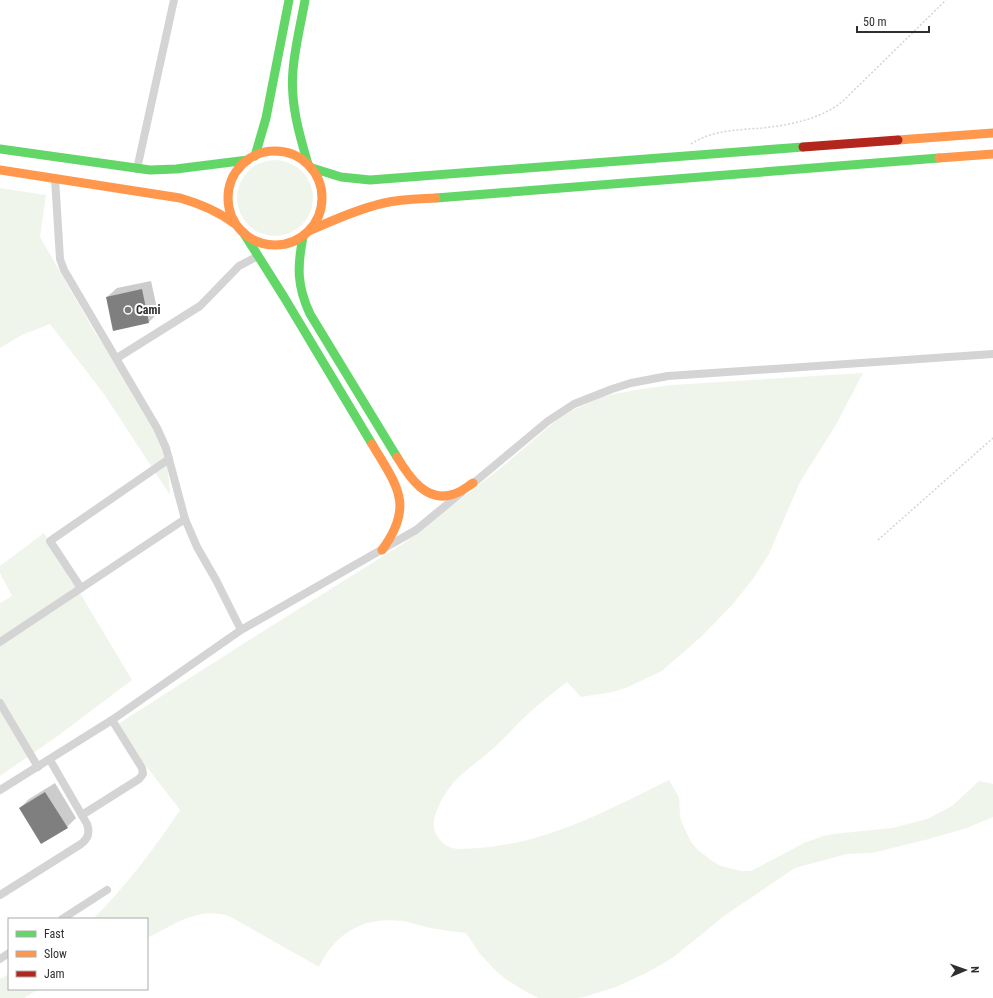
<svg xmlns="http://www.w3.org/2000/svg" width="993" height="998" font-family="'Roboto Condensed',sans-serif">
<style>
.green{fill:#f0f5ec}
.shadow{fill:#0003}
.building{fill:#7f7f7f}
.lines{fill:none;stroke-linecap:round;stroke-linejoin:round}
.path{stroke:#d4d4d4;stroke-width:1.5;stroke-dasharray:2 2;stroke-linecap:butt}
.street{stroke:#d4d4d4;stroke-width:8}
.fast{stroke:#63d668;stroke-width:9}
.slow{stroke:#ff974d;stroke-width:9}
.jam{stroke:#b3261e;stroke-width:9}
.poi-dot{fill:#787878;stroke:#fff;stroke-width:1.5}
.labels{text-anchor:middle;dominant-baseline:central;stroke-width:4;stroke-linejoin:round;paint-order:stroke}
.poi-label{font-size:12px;font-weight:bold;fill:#2f2f2f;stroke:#fff;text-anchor:start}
</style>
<rect width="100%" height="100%" fill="#fff"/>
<g class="green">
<circle cx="275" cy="198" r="38"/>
<path d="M0,188l46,7 -6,42 54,94 55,82c13,25 20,53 21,82l-66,-101 -54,-70 -28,11 -22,13z"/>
<path d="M863,373l-26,50 -37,59 -31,72 -16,25 -21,26 -30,31 -40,35 -34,16 -15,5 -32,5 -14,-15c-13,10 -26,20 -38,31 -11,10 -21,22 -32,32 -24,23 -45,30 -59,63 -4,8 -6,17 -2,26 3,6 9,12 16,14 8,2 18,0 27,0 69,-5 129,-38 190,-68l10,17 1,19 3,9 8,17 6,7 15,12 9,5 20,5h10l53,-28 19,-7 10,-2 59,-6 35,-9 25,-13 27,-25 14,3v33l-26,11 -38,11 -57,14 -25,1 -52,14 -71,48 -49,40 -14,9 -15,8 -30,14 -32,10 -7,1h-38l-11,-5 -21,-13 -10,-8 -17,-18 -14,-21c-14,-2 -27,-3 -40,-6 -8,-2 -16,-5 -24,-6 -38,-5 -67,12 -83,46l-90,-51c-31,-10 -55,9 -82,22v-19h-54c33,-33 61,-70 87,-109l-65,-84 120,-77 169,-106 98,-76 56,-48 13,-8 28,-13 15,-4 27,-5 31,-4z"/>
<polygon points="44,533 132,680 59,735 0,776 0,603 12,596 0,573 0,566"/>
<polygon points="9,974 9,989 39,989 24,998 0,998 0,979"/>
</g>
<g class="shadow">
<polygon points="151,281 158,313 149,322 114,329 107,297 117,288"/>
<polygon points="55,783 76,818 67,827 20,808 29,799"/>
</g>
<g class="building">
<polygon points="142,289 149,323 113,331 106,297"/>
<polygon points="45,792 68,828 41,844 19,808"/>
</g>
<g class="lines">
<g class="path">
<path d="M691,144c21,-14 47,-14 71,-16 29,-3 59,-9 81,-27l103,-101"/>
<polyline points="878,540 993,438"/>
</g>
<g class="street">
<polyline points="137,169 174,0"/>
<polyline points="55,178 60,259 64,270 157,428 166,448 185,519 197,547 216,580 241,630"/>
<polyline points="117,358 200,306 239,266 258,256"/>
<polyline points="470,486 548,421 574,404 612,389 631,383 668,376 993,354"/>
<polyline points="81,588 50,541 169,459"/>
<polyline points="0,642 185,519"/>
<polyline points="0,703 38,767"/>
<polyline points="0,790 112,720 241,630 416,530 461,493"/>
<polyline points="82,815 139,779 143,774 142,768 112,720"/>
<path d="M0,895l81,-51c7,-5 9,-12 6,-20l-37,-64"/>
<polyline points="62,919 107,890"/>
<polyline points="0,959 9,953"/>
</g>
<g class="fast">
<path d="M305,0c-4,23 -10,46 -12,70 -3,32 6,64 15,94"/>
<polyline points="0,149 150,170 176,169 248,160"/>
<polyline points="255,156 266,118 289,0"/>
<polyline points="312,168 341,177 370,180 803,147"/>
<polyline points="436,198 939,158"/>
<polyline points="243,232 284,297 372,444"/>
<path d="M303,237c-6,30 -6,49 7,77l87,143"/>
</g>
<g class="slow">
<polyline points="898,140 993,133"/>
<circle cx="275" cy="198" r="47"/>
<polyline points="939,158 993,154"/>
<path d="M0,170l180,28c21,6 38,13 55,26"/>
<path d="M309,231c24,-11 49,-22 75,-28 17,-4 35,-4 52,-5"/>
<path d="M372,444c25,42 43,61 10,106"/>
<path d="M397,457c12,20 30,47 57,37 7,-2 13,-7 19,-11"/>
</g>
<polyline class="jam" points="803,147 898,140"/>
</g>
<circle class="poi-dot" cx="128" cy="310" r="4"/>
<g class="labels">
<g class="poi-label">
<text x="136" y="310">Cami</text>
</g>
</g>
<rect x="8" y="918" width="140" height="72" fill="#ffffff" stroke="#acacac"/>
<rect x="16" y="931" width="20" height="6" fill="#63d668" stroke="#acacac"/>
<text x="44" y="938" font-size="12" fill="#2f2f2f">Fast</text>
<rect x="16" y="951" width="20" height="6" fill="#ff974d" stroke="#acacac"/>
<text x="44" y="958" font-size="12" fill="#2f2f2f">Slow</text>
<rect x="16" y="971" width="20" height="6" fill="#b3261e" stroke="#acacac"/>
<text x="44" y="978" font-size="12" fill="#2f2f2f">Jam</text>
<g transform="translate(965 970) rotate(88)" stroke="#ffffff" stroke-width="3" paint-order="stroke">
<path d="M0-3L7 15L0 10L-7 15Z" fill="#2f2f2f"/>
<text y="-6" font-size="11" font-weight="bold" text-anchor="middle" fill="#2f2f2f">N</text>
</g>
<path d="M857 26v6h72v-6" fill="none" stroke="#2f2f2f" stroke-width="2"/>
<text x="863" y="26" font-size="12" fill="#2f2f2f" stroke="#ffffff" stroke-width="3" paint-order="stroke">50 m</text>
</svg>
